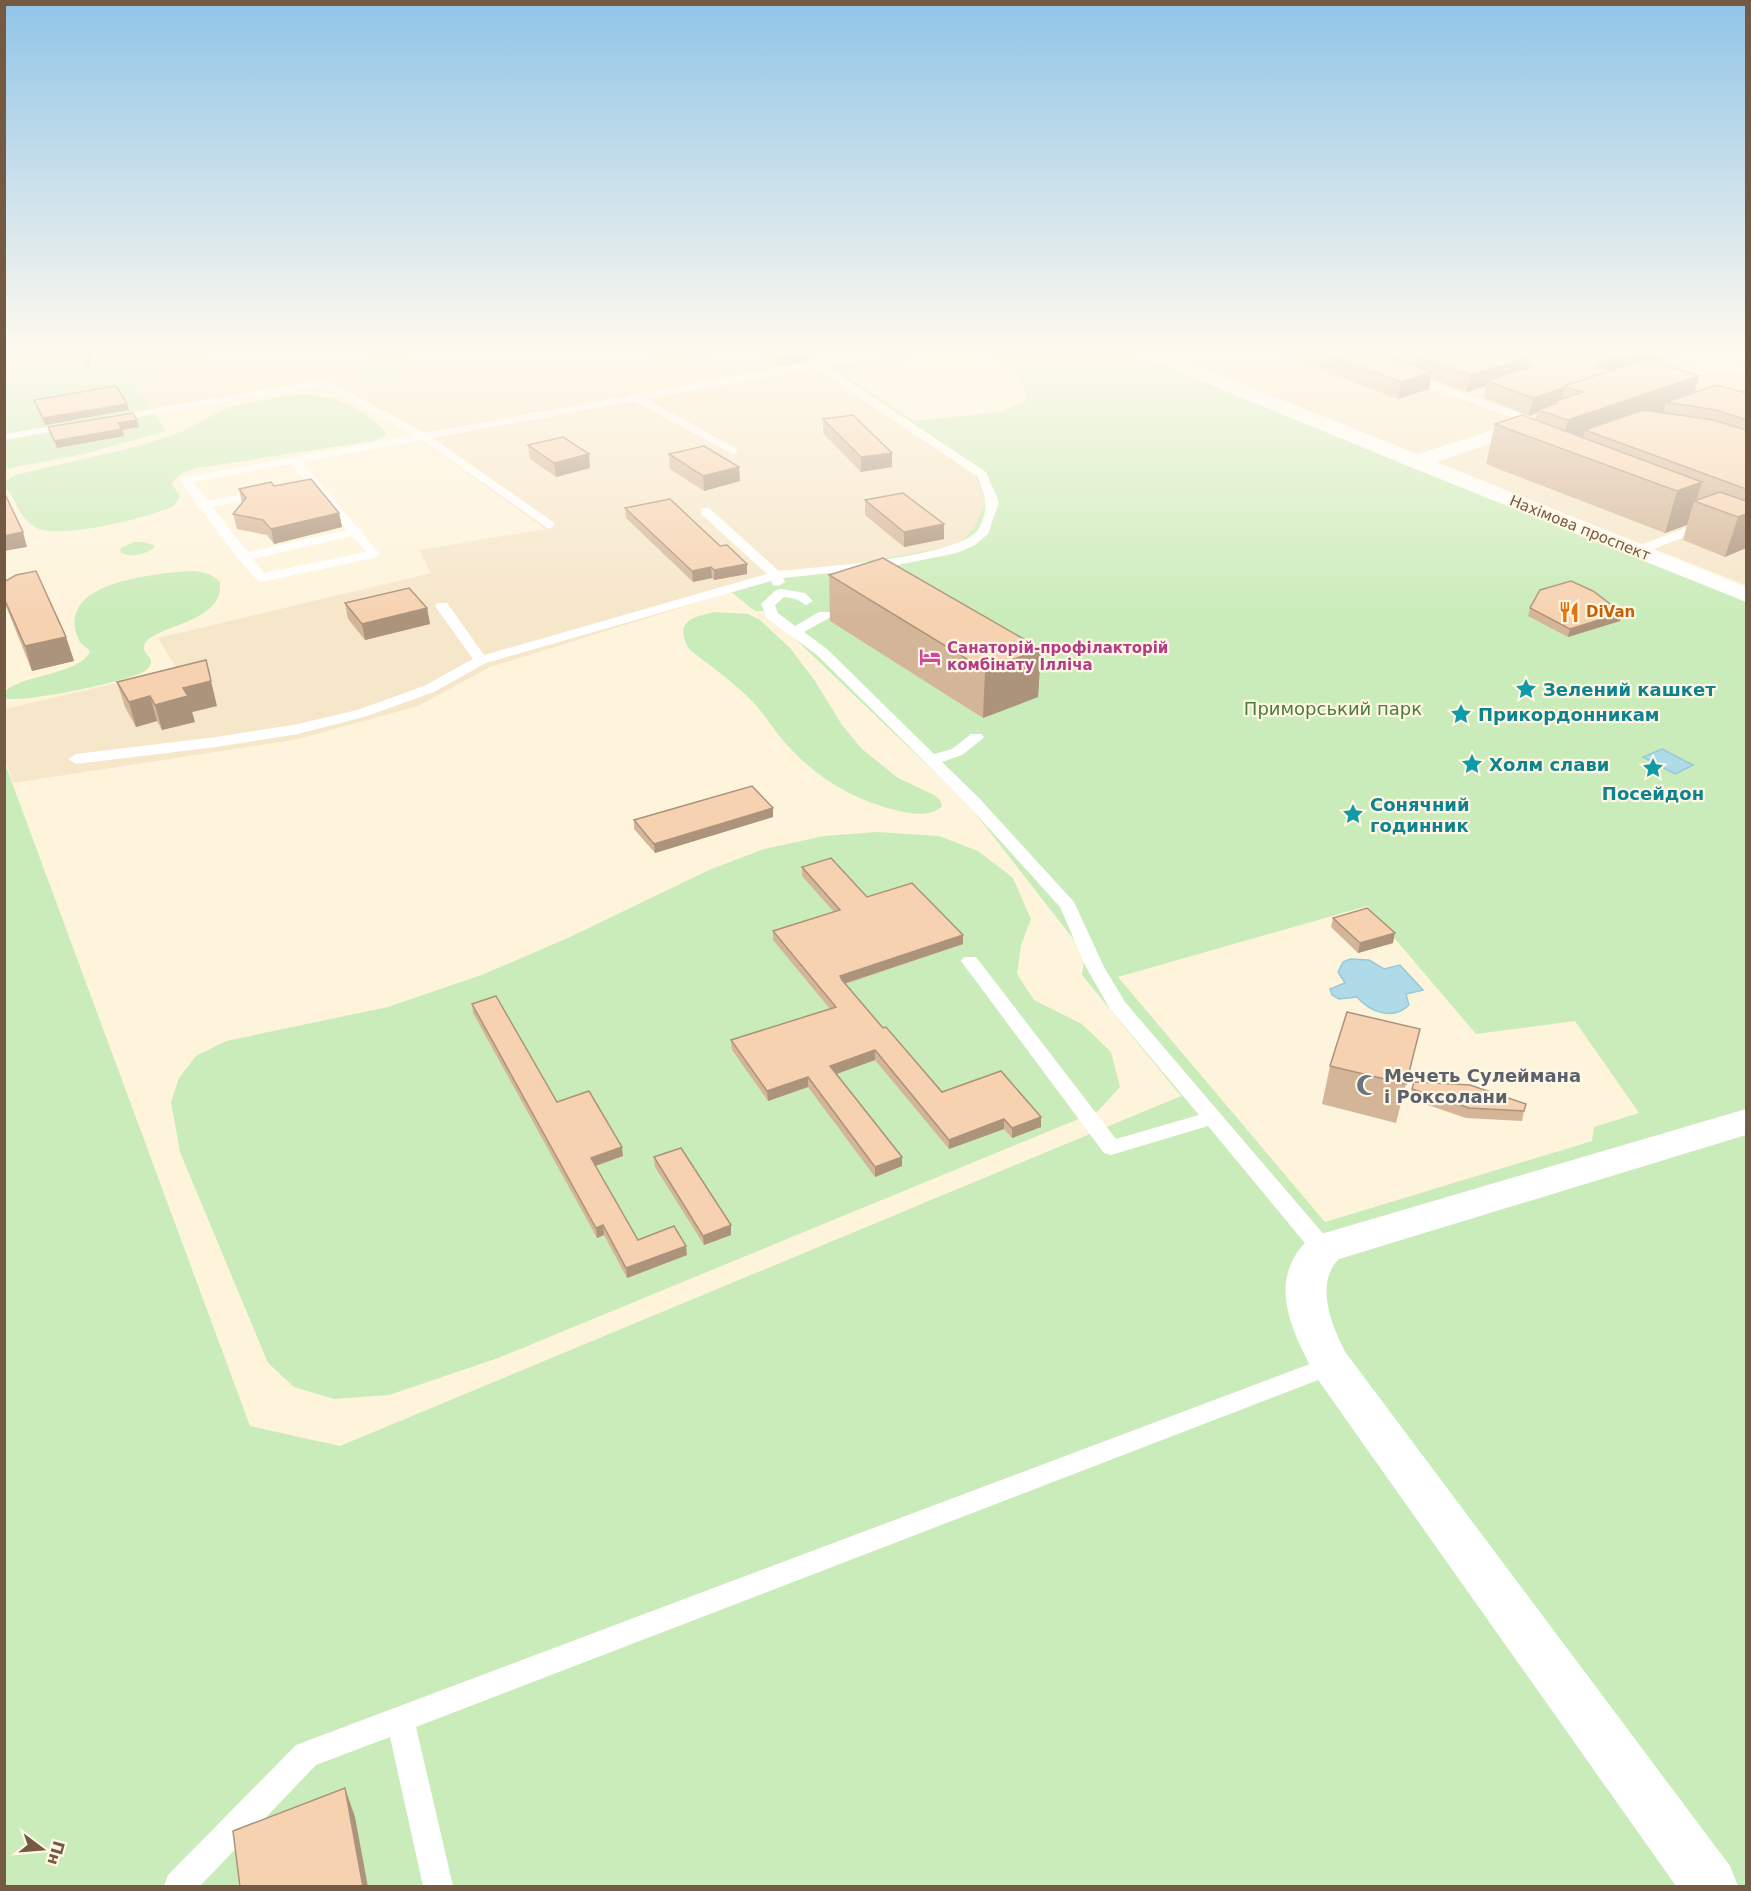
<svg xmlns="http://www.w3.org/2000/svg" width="1751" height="1891" font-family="'DejaVu Sans',sans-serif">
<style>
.residential{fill:#f6e6ca}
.green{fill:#caecba;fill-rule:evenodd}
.water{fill:#afdbe8;stroke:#95cadb;stroke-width:1.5}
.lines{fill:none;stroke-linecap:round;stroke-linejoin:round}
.service{fill:#fff;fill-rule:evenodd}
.minor{fill:#fff;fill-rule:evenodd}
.secondary{fill:#fff;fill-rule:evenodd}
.wall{fill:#d4b598}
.shaded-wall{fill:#ac937c}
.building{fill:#f6d2b1;stroke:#ac937c;stroke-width:1.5}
.labels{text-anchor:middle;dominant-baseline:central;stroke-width:4.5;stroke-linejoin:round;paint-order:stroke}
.far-street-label{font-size:15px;fill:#745943;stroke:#fff7e4}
.far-food-label{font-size:15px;font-weight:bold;fill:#c56008;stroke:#fff7e4;text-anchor:start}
.far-hotel-label{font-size:15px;font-weight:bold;fill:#b23c85;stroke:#fff7e4;text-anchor:start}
.culture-label{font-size:18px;font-weight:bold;fill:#0d838f;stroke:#fff7e4;text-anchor:start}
.park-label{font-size:18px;fill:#487c3a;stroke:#fff7e4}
.worship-label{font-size:18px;font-weight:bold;fill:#5b616d;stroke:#fff7e4;text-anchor:start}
</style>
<rect width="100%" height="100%" fill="#fef4dc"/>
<g class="residential">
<polygon points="231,352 851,352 855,354 813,362 811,365 975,475 985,501 975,529 963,541 947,547 779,577 490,667 418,706 294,740 13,783 5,760 5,709 177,669 158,638 431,573 419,550 545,529 417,437 322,384 155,413 129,376 225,357 234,354"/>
<polygon points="1156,352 1746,352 1746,585"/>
</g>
<g class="green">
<polygon points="4,352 231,352 235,354 130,376 166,431 84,454 5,469"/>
<path d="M851,352h104l-114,20 73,49 86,-9 26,-12c5,-18 -20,-34 -35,-41 -8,-5 -19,-2 -28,-7h179l604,242v1292h-1741l-1,-1125 246,665 90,20 841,-350 -99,-121 3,-21 -117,-150 -202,-193h-11l-24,-19 48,-15 168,-30c26,-10 28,-20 38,-45l-10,-28 -164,-109 2,-3 41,-8zM1367,906l109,128 99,-13 64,92 -45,14 -2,14 -267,81 -207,-245z"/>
<polygon points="372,353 413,353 396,383 354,383"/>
<path d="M294,394c35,-1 68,12 92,38l-1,4 -13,5 -175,27 -13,4 -13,11 9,13 -6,10c-23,11 -118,35 -139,21 -20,-13 -17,-28 -30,-39v-6l10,-7 128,-30 40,-14 45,-24z"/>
<path d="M134,542h9l11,3v3c-10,7 -24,10 -34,4l1,-4z"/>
<path d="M186,571c13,0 25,1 34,11 7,50 -104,43 -69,77 0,5 -1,9 -6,12 -15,10 -124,33 -140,27v-7c21,-17 74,-17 85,-39 -3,-6 -10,-7 -12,-14 -22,-56 73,-63 108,-67z"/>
<path d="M715,612l33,2 12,6 30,28 25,33 27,44 20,24 36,29 36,17 6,5 2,6c-11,11 -29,8 -43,5 -42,-10 -80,-31 -109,-63 -14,-14 -24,-32 -37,-46 -19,-20 -43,-36 -64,-53 -15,-27 2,-32 26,-37z"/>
<polygon points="877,832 939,836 978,851 1013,878 1031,919 1021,945 1017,974 1034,1000 1082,1024 1111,1052 1120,1087 1098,1111 498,1358 389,1395 334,1399 294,1387 268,1363 180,1152 171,1102 179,1078 196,1056 226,1041 388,1007 484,974 572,936 709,870 764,849 824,836"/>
</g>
<g class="water">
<polygon points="1662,749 1693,765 1675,774 1643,757"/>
<path d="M1350,959l19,1 15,9 16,-4 23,25 -17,4 3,11c-16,16 -39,7 -52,-8l-18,2 -7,-4 -2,-6 15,-6 -7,-11 5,-10z"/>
</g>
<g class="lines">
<g class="service">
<path d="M870,352h20l-5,3 -59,11 160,106 13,30 -11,32 -13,11 -18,8 -70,14 -104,11 2,4 -7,4 -5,-1 -2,-4 -285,82 -52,29 -67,24 -69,18 -82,13 -140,17 -8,-5 8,-5 140,-17 82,-13 59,-14 67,-24 49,-27 -38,-53 2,-3h10l37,52 283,-81 -66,-60v-6h8l70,63c36,-4 184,-13 200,-43 11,-21 6,-32 -2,-52l-161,-108 -170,31 91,50v4l-4,1 -99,-53 -201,37 120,84 2,3 -6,4 -127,-89 -120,22 78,92 -6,4 -113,24c-11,-3 -68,-84 -80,-100v-4l232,-43 -90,-50 -213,37 -5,-3 1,-2 219,-38 100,54 203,-37 5,-3 4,1zM291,464l56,66 -99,22 -36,-45 57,-11v-6l-62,11 -14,-19zM352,536l14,16 -102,21 -11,-14z"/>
<polygon points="1715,360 1746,370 1746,376 1711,365 1710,363"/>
<polygon points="1406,373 1539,420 1540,422 1535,425 1531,424 1402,378 1402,374"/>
<polygon points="71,423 75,424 75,428 4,440 4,434"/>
<polygon points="1707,520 1713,524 1711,527 1640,554 1636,555 1630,551 1632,548"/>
<path d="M781,589l24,4 8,8 -7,4 -10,-6 -12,-2 -9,8 3,8 17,13 24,-14h10l2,3 -2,3 -25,14 23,17 107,105 18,-5 19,-15h10l3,3 -3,3 -19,15 -20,7 37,36 95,104 30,65 21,35 195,228 16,18 -3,6c-14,4 -19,-3 -29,-12l-96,-116 -97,29 -7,-2 -140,-188 -3,-4 3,-4h12l140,182 83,-24 -89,-106 -24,-42 -26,-60 -93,-103 -150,-149 -50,-37 -6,-14 15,-14z"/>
<polygon points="1331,1356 1339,1358 1343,1365 1339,1372 416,1727 453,1886 423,1886 390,1737 316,1765 200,1886 164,1886 168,1875 296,1745"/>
</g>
<path class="minor" d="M1746,1109v26l-407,124c-25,24 -7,68 7,94l384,513 8,20h-62l-360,-509c-24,-46 -52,-98 -5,-140z"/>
<g class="secondary">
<polygon points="1138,352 1162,352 1418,454 1527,419 1541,419 1544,423 1541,427 1436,462 1746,587 1746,602 1408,466 1141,356"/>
<polygon points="1732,352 1746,352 1746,359 1646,392 1639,390 1636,386 1639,382"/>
</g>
</g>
<g class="wall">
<polygon points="82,352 92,354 90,371 87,371"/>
<polygon points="647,352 715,352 711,355 704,354 681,360 648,356"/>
<polygon points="757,352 817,352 807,361 778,366"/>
<polygon points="1279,352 1684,352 1654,362 1699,376 1694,393 1743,392 1746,383 1746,548 1725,557 1683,540 1687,525 1665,533 1486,464 1495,424 1535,420 1537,413 1529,416 1484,398 1486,386 1467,392 1431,379 1429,389 1398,399 1278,354"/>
<polygon points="34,400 129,410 45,425 36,407"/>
<polygon points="823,419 892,453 892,467 861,472 823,433"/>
<polygon points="48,427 139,427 122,430 124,436 57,448 50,434"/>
<polygon points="528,445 590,468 556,477 530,459"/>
<polygon points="669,454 739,467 740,481 704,491 670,469"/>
<polygon points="274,486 339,513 342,527 274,544 267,535 237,529 233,514 242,503 239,489"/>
<polygon points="865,500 944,539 904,547 865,515"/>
<polygon points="625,508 747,574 714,580 712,578 693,582 626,518"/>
<polygon points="829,575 1041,649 1038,697 983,718 830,621"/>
<polygon points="4,582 66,637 74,661 32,671 4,601"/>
<polygon points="345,603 427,608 430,624 365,640 348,619"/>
<polygon points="1530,608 1622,613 1620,621 1568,637 1528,616"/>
<polygon points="117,682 217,706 192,712 195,722 162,730 157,721 136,727 125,707"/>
<polygon points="773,808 773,817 655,853 634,829 634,820"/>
<polygon points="802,867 867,897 963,935 963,944 845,984 883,1028 942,1092 1041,1117 1041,1127 1012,1138 1004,1129 949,1149 875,1060 836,1074 902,1166 875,1177 808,1087 768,1101 732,1050 731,1040 830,1009 773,940 773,931 834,912 802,876"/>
<polygon points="1333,918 1393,943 1358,953 1331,927"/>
<polygon points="472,1004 557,1102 623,1156 596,1166 638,1240 687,1255 627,1278 604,1235 597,1238 473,1013"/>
<polygon points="1420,1029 1396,1123 1322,1104 1330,1066"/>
<polygon points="1414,1082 1524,1111 1522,1121 1466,1118 1410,1099"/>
<polygon points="654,1157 731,1225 731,1235 704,1245 655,1167"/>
</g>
<g class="shaded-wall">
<polygon points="90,352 101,352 92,354 90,371 88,364"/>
<polygon points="681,352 704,352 704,354 681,360"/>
<polygon points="778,352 817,352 807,361 778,366"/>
<polygon points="1637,352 1684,352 1615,374 1595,365"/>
<polygon points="1522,359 1518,376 1487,381 1486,386 1467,392 1471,375"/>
<polygon points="1432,372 1429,389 1398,399 1401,382"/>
<polygon points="1699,376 1691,406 1666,402 1660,425 1585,430 1579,453 1561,448 1568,420"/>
<polygon points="1564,388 1560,406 1557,403 1553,402 1551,408 1538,410 1537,413 1529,416 1533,398"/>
<polygon points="127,404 129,410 45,425 43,418"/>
<polygon points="137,420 139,427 122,430 124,436 57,448 55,441 118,423"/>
<polygon points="892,453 892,467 861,472 861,457"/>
<polygon points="589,454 590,468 556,477 554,463"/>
<polygon points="739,467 740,481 704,491 703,476"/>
<polygon points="1702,482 1696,502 1694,501 1687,525 1665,533 1677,491"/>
<polygon points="339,513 342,527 274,544 271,529"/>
<polygon points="1746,514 1746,548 1725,557 1738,517"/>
<polygon points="944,524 944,539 904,547 904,532"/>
<polygon points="23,532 27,547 4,551 4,536"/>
<polygon points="747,564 747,574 714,580 714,570"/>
<polygon points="711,567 712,578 693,582 692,571"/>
<polygon points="427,608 430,624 365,640 362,624"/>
<polygon points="1622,613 1620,621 1568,637 1570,629"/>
<polygon points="66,637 74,661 32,671 25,646"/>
<polygon points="1041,649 1038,697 983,718 985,670"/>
<polygon points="211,681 217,706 192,712 195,722 162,730 155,705 183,688"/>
<polygon points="150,696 157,721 136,727 129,702"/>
<polygon points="773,808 773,817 655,853 654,844"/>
<polygon points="1395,933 1393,943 1358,953 1360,943"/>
<polygon points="963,935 963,944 840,985 840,976"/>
<polygon points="875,1050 875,1060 831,1076 830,1066"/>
<polygon points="808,1077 808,1087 768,1101 767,1091"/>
<polygon points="1041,1117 1041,1127 1012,1138 1012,1128"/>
<polygon points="1004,1119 1004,1129 949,1149 949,1140"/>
<polygon points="622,1147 623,1156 592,1167 591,1158"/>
<polygon points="902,1157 902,1166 875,1177 875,1167"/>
<polygon points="603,1225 604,1235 597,1238 596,1228"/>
<polygon points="731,1225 731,1235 704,1245 703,1236"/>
<polygon points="686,1246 687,1255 627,1278 626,1268"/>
<polygon points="345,1788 355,1817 368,1887 363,1887"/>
</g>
<g class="building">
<polygon points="82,352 90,352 88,364 85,364"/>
<polygon points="1320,352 1375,352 1432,372 1401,382"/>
<polygon points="1404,352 1637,352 1595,365 1612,371 1564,386 1564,388 1533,398 1487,381 1531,367 1533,361 1531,359 1522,359 1471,375"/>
<polygon points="1647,359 1699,376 1568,420 1538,410 1557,403 1553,402 1583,392 1564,386"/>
<polygon points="1716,385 1746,393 1746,420 1716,410 1666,402"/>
<polygon points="116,386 127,404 43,418 34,400"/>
<polygon points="1643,410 1713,420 1746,430 1746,489 1585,430"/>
<polygon points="133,413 137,420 118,423 122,429 55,441 48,427"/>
<polygon points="853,415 892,453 861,457 823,419"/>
<polygon points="1522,415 1702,482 1677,491 1495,424"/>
<polygon points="563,437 589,454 554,463 528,445"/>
<polygon points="704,446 739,467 703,476 669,454"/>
<polygon points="311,479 339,513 271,529 263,520 233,514 246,498 239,489 271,482 274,486"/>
<polygon points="4,492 23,532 4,536"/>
<polygon points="1720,492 1746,501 1746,514 1738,517 1694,501"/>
<polygon points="903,493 944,524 904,532 865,500"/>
<polygon points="670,499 720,546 727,545 747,564 714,570 711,567 692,571 625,508"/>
<polygon points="883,558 1041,649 985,670 829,575"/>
<polygon points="36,571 66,637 25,646 4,598 4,582 16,575"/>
<polygon points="1571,581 1593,591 1622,613 1570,629 1530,608 1540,590"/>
<polygon points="409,588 427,608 362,624 345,603"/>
<polygon points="206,660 211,681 183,688 188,696 155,705 150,696 129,702 117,682"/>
<polygon points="752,786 773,808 654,844 634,820"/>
<polygon points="831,858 867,897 912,883 963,935 840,976 842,980 883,1028 886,1027 942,1092 1001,1071 1041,1117 1012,1128 1004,1119 949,1140 875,1050 830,1066 902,1157 875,1167 808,1077 767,1091 731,1040 836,1007 773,931 840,910 802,867"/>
<polygon points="1367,908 1395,933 1360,943 1333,918"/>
<polygon points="496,996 557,1102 589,1091 622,1147 591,1158 638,1240 674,1226 686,1246 626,1268 603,1225 596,1228 472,1004"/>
<polygon points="1347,1012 1420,1029 1406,1084 1330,1066"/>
<polygon points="1414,1082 1470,1085 1526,1104 1524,1111 1469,1108 1412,1089"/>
<polygon points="681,1148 731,1225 703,1236 654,1157"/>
<polygon points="345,1788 363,1887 240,1887 233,1831"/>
</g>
<linearGradient id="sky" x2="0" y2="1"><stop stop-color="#91c4e8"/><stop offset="0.57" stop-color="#fffaef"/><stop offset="1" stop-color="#fffaef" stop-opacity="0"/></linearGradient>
<rect width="1751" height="616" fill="url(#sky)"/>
<defs>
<symbol id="restaurant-bare" viewBox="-9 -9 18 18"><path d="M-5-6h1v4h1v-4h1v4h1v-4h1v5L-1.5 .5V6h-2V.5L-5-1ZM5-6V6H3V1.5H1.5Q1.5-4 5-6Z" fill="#e8710a" stroke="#fff7e4" stroke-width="2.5" paint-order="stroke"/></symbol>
<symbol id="hotel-bare" viewBox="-9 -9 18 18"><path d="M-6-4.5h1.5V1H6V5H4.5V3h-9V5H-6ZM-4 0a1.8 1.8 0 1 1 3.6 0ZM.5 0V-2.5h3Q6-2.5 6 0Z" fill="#d1479c" stroke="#fff7e4" stroke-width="2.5" paint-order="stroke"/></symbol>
<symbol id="sight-bare" viewBox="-9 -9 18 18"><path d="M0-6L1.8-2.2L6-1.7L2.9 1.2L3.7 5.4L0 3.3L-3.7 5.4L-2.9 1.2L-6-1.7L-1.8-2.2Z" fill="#0f9aa8" stroke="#fff7e4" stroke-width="2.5" paint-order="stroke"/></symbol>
<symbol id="mosque-bare" viewBox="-9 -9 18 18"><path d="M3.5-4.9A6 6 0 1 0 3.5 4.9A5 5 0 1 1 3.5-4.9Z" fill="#6b7280" stroke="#fff7e4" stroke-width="2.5" paint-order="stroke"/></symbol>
</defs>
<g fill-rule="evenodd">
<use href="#restaurant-bare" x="1554" y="597" width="30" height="30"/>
<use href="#hotel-bare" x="915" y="642" width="30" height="30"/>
<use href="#sight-bare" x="1511" y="674" width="30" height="30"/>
<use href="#sight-bare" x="1446" y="699" width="30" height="30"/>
<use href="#sight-bare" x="1457" y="749" width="30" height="30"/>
<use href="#sight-bare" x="1638" y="753" width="30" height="30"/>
<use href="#sight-bare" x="1338" y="799" width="30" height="30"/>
<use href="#mosque-bare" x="1352" y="1070" width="30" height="30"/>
</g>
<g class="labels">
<g class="far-street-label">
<text transform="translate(1580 528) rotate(22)">Нахімова проспект</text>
</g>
<g class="far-food-label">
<text x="1586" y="612">DiVan</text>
</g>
<g class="far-hotel-label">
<text x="947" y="648">Санаторій-профілакторій<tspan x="947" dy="17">комбінату Ілліча</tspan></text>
</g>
<g class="culture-label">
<text x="1543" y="689">Зелений кашкет</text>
<text x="1478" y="714">Прикордонникам</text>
<text x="1489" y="764">Холм слави</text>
<text x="1653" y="793" text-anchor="middle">Посейдон</text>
<text x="1370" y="804">Сонячний<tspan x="1370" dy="21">годинник</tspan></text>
</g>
<g class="park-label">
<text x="1333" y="708">Приморський парк</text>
</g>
<g class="worship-label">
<text x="1384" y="1075">Мечеть Сулеймана<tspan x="1384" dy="21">і Роксолани</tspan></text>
</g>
</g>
<rect width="1751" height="1891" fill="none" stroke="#745943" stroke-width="12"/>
<g transform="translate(42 1849) rotate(106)" stroke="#fff7e4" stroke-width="4.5" paint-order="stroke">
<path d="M0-4.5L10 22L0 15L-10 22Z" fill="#745943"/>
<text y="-9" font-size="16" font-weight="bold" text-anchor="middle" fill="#745943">Пн</text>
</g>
</svg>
